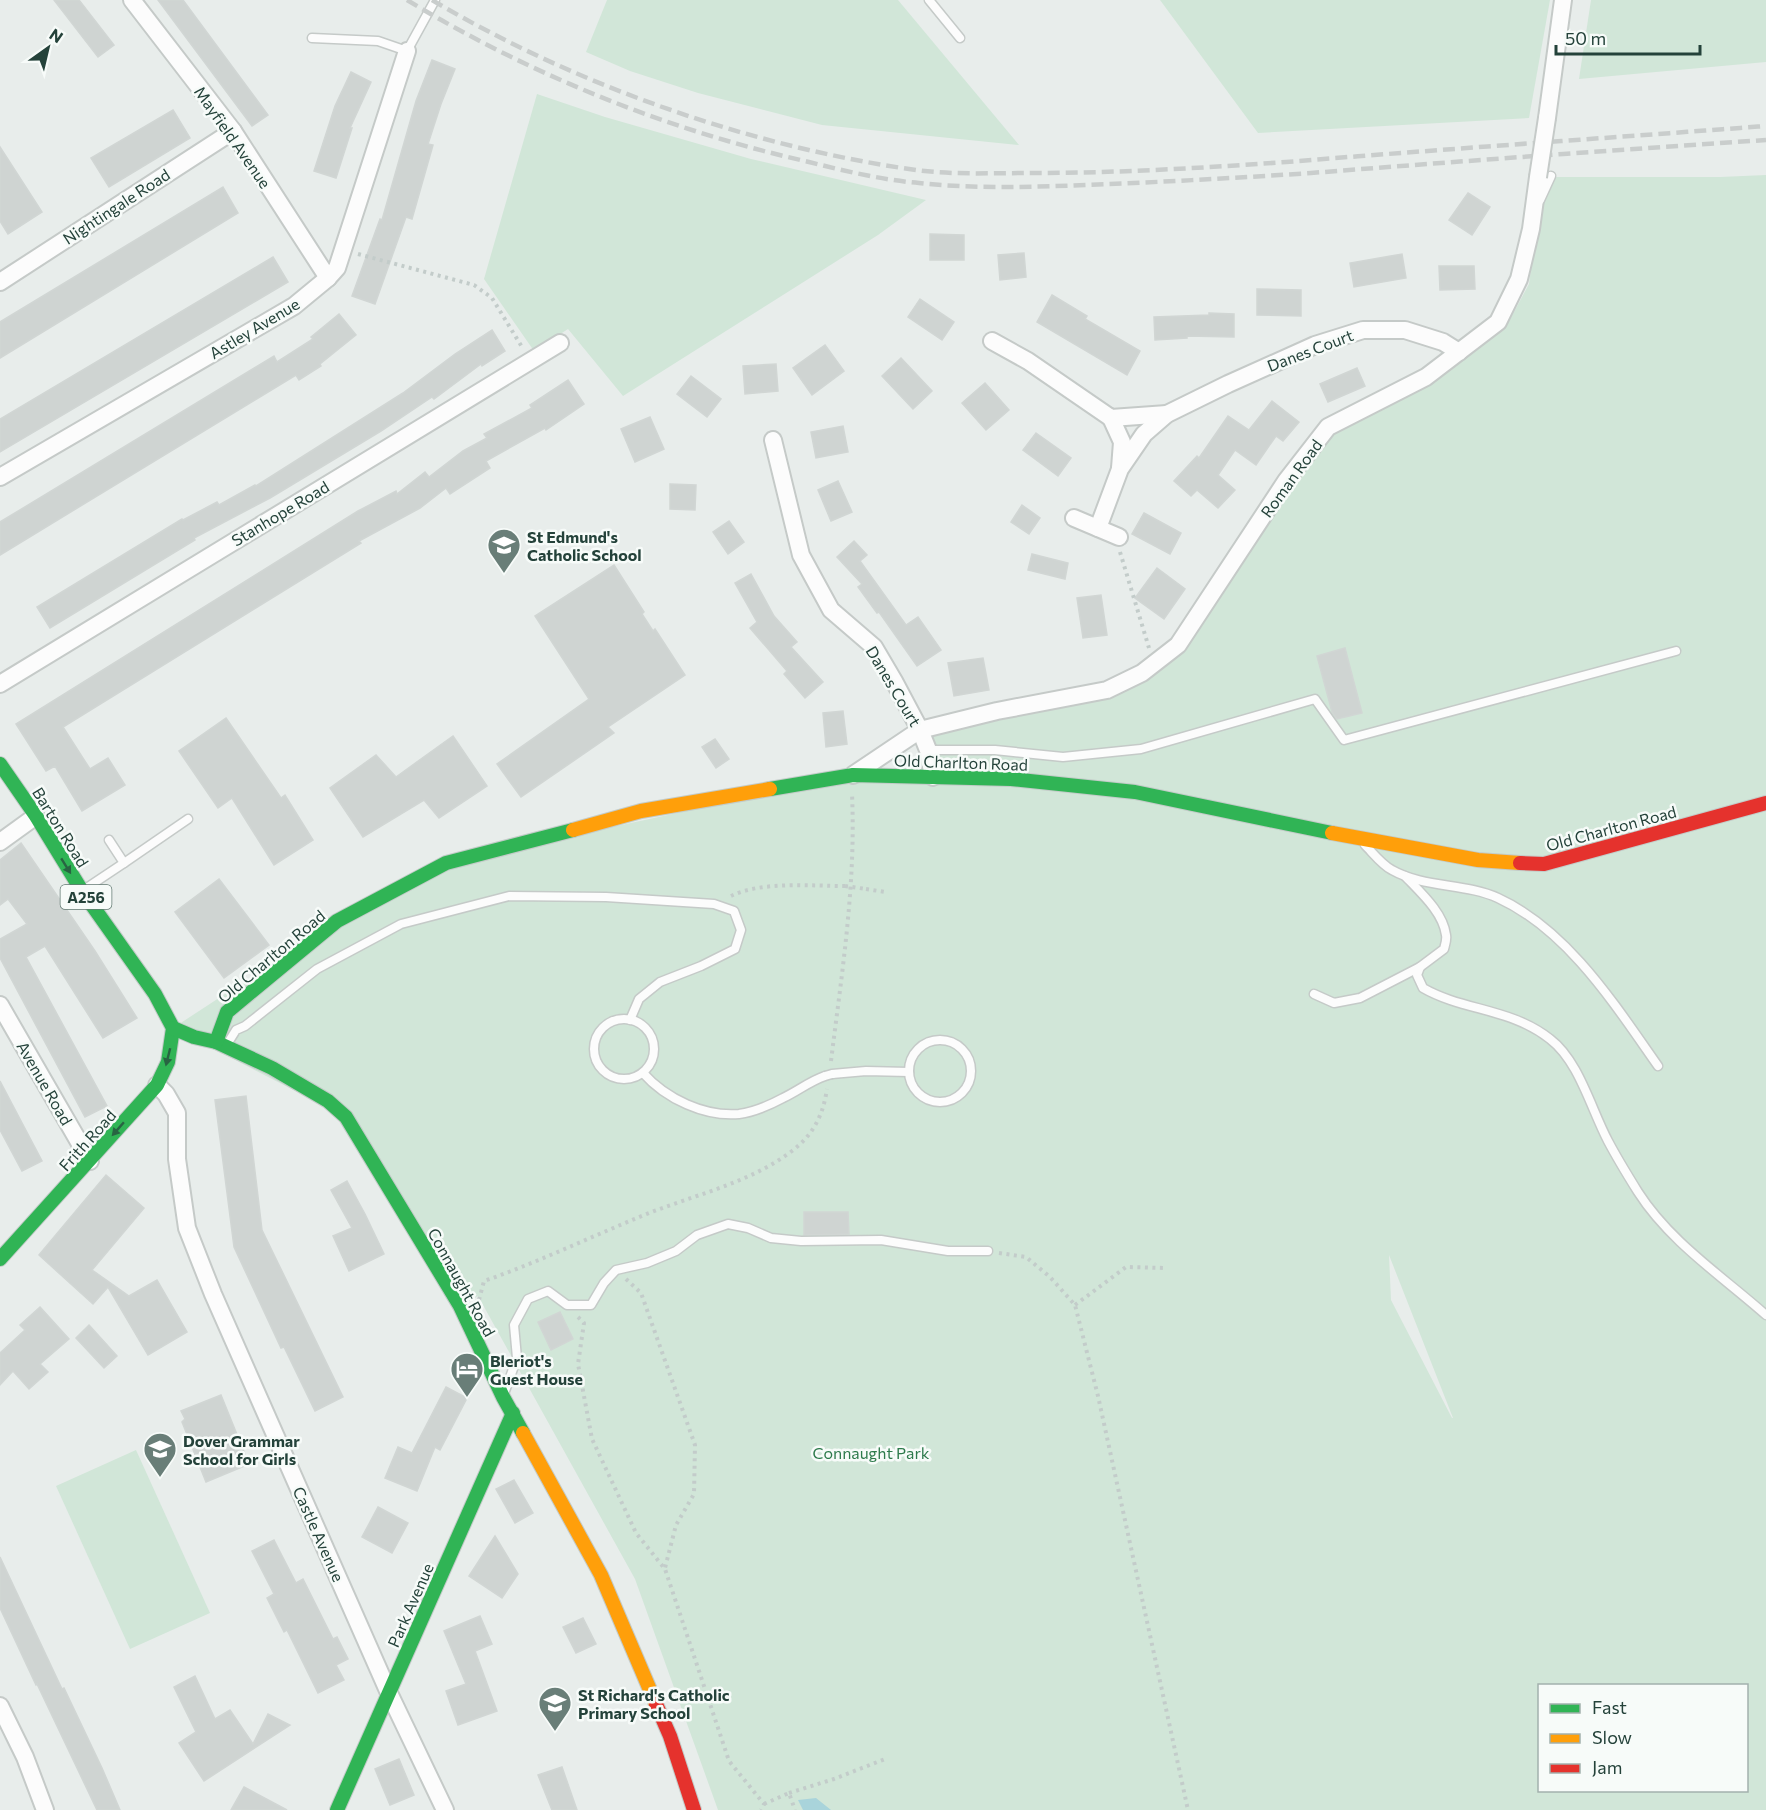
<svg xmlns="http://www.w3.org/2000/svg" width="1766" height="1810" font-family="Commissioner,sans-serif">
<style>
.green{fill:#d1e6d8;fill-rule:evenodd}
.water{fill:#a9d4db}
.building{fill:#cfd4d2;stroke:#d1d6d4;stroke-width:1.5}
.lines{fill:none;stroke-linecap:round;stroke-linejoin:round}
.lane-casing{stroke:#c5cac8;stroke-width:11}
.street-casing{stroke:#c5cac8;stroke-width:20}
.fast-casing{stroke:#c3cbc8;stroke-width:16}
.slow-casing{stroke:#c3cbc8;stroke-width:16}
.jam-casing{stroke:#c3cbc8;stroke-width:16}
.path{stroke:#c3ccca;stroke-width:4;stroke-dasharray:3 4.5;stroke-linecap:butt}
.lane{stroke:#fcfcfc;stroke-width:8}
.street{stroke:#fcfcfc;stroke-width:16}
.fast{stroke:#30b455;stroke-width:14}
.slow{stroke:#ff9f0a;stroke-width:14}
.jam{stroke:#e5322d;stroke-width:14}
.rail{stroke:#c9cdcc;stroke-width:4.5;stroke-dasharray:12 6;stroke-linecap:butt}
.lane-bridge-casing{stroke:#c5cac8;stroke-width:11;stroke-linecap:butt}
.street-bridge-casing{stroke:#c5cac8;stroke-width:20;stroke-linecap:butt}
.path-bridge{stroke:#c3ccca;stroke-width:4;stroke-dasharray:3 4.5;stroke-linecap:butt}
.lane-bridge{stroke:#fcfcfc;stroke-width:8}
.street-bridge{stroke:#fcfcfc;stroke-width:16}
.oneway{fill:#286442}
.labels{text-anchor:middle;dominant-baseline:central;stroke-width:5;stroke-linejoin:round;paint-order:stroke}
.shield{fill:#f7fbf9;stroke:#637a73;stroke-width:1.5}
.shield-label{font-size:15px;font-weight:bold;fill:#24423a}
.street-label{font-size:16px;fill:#24423a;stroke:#f7fbf9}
.poi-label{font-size:16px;font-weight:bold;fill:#24423a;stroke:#f7fbf9;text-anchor:start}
.park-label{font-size:16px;fill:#2d7a4b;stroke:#f7fbf9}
</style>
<rect width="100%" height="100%" fill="#e8edeb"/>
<g class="green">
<polygon points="607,0 898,0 1019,145 822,125 698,93 630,71 586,52"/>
<polygon points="1160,0 1550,0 1529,118 1258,133"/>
<polygon points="1591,0 1766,0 1766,62 1579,79"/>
<polygon points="537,94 605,117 751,159 926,200 878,235 623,396 568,329 534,351 484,279"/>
<path d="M1766,175v1635h-1048l-83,-231 -157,-283 -18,10 -114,-189 -173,-89 164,-107 109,-58 407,-88 80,2 -13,-47 187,-40 71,-45 150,-218 178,-100 23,-43 7,-54 2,-53h182zM1389,1255l64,163h-1l-61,-118zM1540,1686h206v104h-206z"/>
<polygon points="136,1450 210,1613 130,1649 56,1486"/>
</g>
<polygon class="water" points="816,1798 831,1810 803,1810 798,1800"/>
<g class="building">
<polygon points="54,0 79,0 114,45 98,57"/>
<polygon points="158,0 183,0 268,115 252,126"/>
<polygon points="432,60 455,69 441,104 428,144 433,145 412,219 406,217 375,304 352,296 380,219 382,220 416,101"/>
<polygon points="351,72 371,82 350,128 352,128 336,178 314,171 335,106"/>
<polygon points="173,110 190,138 109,187 91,158"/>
<polygon points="0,147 42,212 8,234 0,221"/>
<polygon points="223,187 238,213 0,358 0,322"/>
<polygon points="1468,193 1490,207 1472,235 1449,220"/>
<polygon points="930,234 964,235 964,260 930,260"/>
<polygon points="1024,253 1026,277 1000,280 998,255"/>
<polygon points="1402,254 1406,278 1354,287 1350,263"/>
<polygon points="273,257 288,282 0,452 0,419"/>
<polygon points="1439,266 1474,266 1475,289 1440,290"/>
<polygon points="1257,289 1301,290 1301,316 1257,315"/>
<polygon points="1052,295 1087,316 1085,319 1140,351 1127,375 1037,322"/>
<polygon points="920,299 954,322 942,340 908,317"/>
<polygon points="1209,313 1234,314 1234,337 1187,336 1187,338 1155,340 1154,317 1209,315"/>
<polygon points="339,314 356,335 320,364 321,366 299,380 296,375 0,555 0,522 274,356 277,362 313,339 311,337"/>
<polygon points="492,330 505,351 482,366 481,364 434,399 432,397 381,431 270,498 194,538 195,540 50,628 37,607 182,519 183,520 217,502 219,505 255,485 256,486 403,393 455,354"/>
<polygon points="825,345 844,371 812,395 793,368"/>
<polygon points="901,358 932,391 913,409 882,376"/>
<polygon points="776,364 778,391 745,394 743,366"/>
<polygon points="1357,368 1365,386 1328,402 1320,384"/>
<polygon points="691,376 721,399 707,417 677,394"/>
<polygon points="568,380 584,404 546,430 545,428 486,461 490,468 450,494 446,488 420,508 359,541 361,543 63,727 90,769 108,758 125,785 82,811 55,766 46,771 16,724 358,511 396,491 397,494 425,472 429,477 463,451 487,438 484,434 532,408 530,405"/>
<polygon points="985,383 1009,410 986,430 962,403"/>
<polygon points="1272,401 1299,422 1283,441 1276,436 1256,465 1235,450 1218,475 1235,490 1218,508 1197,490 1191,496 1174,481 1197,456 1199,458 1228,416 1249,430"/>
<polygon points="650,417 664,449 635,462 621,429"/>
<polygon points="843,426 848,452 816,458 811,432"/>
<polygon points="1036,433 1071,458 1058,476 1023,450"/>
<polygon points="838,481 852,512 831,521 818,490"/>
<polygon points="670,484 696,485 695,510 670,509"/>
<polygon points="1022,505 1040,518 1029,534 1011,522"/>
<polygon points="1144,513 1181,533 1170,554 1132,534"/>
<polygon points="729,521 744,542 728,554 713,532"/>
<polygon points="854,541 867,555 860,561 906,625 918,617 941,650 917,666 879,612 877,613 858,587 862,584 837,557"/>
<polygon points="1032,554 1068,563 1065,579 1028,570"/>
<polygon points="614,565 644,612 642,614 653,631 655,629 685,675 608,727 614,733 521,797 497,764 589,699 535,616"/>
<polygon points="1157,568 1185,589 1164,619 1135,598"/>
<polygon points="751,574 774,616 797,642 791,647 823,682 805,698 784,674 787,671 750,628 757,622 735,583"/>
<polygon points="1101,595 1107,635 1083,638 1077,598"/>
<polygon points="1345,648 1362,713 1337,719 1332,712 1317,656"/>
<polygon points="983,658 989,690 954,696 948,663"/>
<polygon points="843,711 847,744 826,747 823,713"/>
<polygon points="226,718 281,798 285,795 313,840 274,865 232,798 218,808 179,751"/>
<polygon points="453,736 487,786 439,818 424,800 363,837 330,788 376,755 396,777"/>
<polygon points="715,739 729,759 716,768 702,747"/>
<polygon points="21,843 95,951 137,1018 103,1038 45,946 26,957 107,1106 85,1117 0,958 0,939 27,924 8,899 0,905 0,860"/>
<polygon points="219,879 269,945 224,978 175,912"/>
<polygon points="0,1081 42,1161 22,1171 0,1130"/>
<polygon points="246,1096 262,1230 343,1397 315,1411 284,1347 281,1348 234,1247 215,1100"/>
<polygon points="106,1175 144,1208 92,1270 129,1296 157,1280 187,1332 148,1355 108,1287 93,1304 39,1255"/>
<polygon points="347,1181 365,1214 384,1254 349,1271 333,1236 352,1228 331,1190"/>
<polygon points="804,1212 848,1212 849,1234 804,1235"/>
<polygon points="40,1307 69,1339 40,1364 48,1372 29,1389 13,1371 0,1385 0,1353 25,1330 20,1325"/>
<polygon points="560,1312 573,1339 551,1350 538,1322"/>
<polygon points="89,1325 117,1356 104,1368 76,1338"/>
<polygon points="446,1387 467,1398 440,1450 435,1447 417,1491 385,1478 398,1447 412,1453"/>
<polygon points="221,1395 249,1464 206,1482 182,1422 185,1419 181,1411"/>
<polygon points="514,1480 533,1513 515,1523 496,1489"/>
<polygon points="378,1507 408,1523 392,1553 362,1537"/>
<polygon points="495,1536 518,1574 502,1598 469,1576"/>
<polygon points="274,1540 296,1583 303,1579 333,1639 337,1637 348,1659 336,1665 344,1680 318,1693 287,1630 284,1632 267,1598 274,1594 252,1551"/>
<polygon points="0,1557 62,1689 64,1688 102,1768 120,1810 97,1810 37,1684 36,1685 0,1608"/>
<polygon points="480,1616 492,1644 475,1651 497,1711 458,1725 446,1691 466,1684 444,1631"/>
<polygon points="583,1618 596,1644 576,1653 563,1627"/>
<polygon points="195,1676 215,1719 230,1710 253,1744 268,1714 290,1725 204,1781 179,1743 196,1732 174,1687"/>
<polygon points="399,1759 414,1795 390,1805 375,1769"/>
<polygon points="562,1767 577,1810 552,1810 538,1775"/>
<polygon points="244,1787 287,1810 231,1810"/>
</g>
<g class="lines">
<defs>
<g id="lane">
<polyline points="929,0 960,38"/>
<polyline points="312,38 378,41 407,51 435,0"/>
<polyline points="1540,200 1551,176"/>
<polyline points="928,750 995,750 1063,757 1141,749 1315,699 1344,740 1676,651"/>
<path d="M1365,845c8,8 17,20 27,25 32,18 73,13 106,28 70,32 117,107 160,168"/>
<polyline points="124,863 188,819"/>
<path d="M1405,876c15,16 38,36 41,59 1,5 -1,10 -2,14l-24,18 -3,8 6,13c40,23 88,20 127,51 29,22 41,70 58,102 9,17 20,35 30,51 32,50 84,84 128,123"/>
<polyline points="85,889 124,863 109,840"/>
<polyline points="1314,994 1334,1003 1360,998 1420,967"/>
<circle cx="624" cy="1049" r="30"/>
<circle cx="940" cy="1071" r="31"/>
<polyline points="226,1046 236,1030 245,1026 317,969 401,924 509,896 606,897 714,904 734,911 741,930 735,949 701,966 660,982 639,999 630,1020"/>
<path d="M643,1073c23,26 62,44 96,41 15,-2 31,-9 44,-16 15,-7 27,-17 42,-22"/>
<polyline points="832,1074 866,1071 909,1072"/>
<polyline points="505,1391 517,1358 514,1325 528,1299 548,1291 567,1305 591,1305 604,1283 616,1270 647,1263 676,1251 697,1235 728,1224 748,1228 771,1238 801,1241 881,1240 948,1251 988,1251"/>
</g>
<g id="street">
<polyline points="132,0 233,131 328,278"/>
<polyline points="1547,118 1563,0"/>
<polyline points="0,282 233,131"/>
<polyline points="992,341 1028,361 1111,418 1167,414"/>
<polyline points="1111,418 1122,442 1120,468"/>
<polyline points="773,440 801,555 831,610 874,647 894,681 920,730 928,750 933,777"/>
<polyline points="0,477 294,306 328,278 337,268 407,51"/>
<polyline points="1074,518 1119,537"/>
<polyline points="1098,528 1120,469 1144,434 1167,414 1228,384 1315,345 1363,330 1405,330 1443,342 1459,352"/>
<polyline points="0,684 560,343"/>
<polyline points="853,775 920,730 997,711 1107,690 1142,673 1178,645 1286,481 1328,427 1426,377 1498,322 1519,279 1531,229 1538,177"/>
<polyline points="0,842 36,816"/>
<polyline points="0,1005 90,1161"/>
<polyline points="157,1085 166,1094 177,1113 177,1159 187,1228 213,1294 389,1693 445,1810"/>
<polyline points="0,1706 25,1757 45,1810"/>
</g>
<g id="fast">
<polyline points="0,764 36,816 82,891 155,994 173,1028 168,1062 157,1085 0,1259"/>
<polyline points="770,789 853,775 1011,779 1135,792 1332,833"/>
<polyline points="173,1028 194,1037 216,1042 272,1068 328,1101 346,1117 460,1306 503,1397 523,1433"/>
<polyline points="216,1042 227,1012 337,921 446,863 573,830"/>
<polyline points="337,1810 513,1413"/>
</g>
<g id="slow">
<polyline points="573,830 641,811 770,789"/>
<polyline points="1332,833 1478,860 1520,863"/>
<polyline points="523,1433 601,1575 656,1704"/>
</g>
<g id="jam">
<polyline points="1520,863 1544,864 1766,803"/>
<polyline points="656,1704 670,1736 694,1810"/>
</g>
</defs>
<use href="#lane" class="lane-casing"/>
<use href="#street" class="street-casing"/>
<use href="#fast" class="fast-casing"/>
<use href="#slow" class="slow-casing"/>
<use href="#jam" class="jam-casing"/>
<g class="path">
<polyline points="358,254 474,285 492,298 522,347"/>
<polyline points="1120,552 1149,648"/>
<polyline points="866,889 885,892"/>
<path d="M731,896c30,-15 80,-10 114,-10"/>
<path d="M831,1061c11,-89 25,-177 21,-267"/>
<polyline points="999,1253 1026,1257 1050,1277 1075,1305 1098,1396 1188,1810"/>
<polyline points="626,1279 641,1293 695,1445 694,1494 676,1525 665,1568"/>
<path d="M479,1300l5,-19c52,-18 102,-42 153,-63 51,-22 110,-33 155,-67 22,-17 31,-36 35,-62"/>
<polyline points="1075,1305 1126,1267 1166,1268"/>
<polyline points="578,1317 584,1323 578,1364 592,1439 636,1533 665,1569 729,1761 764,1804 761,1810"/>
<polyline points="789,1793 834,1779 885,1759"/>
<polyline points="764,1804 789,1793 795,1810"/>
</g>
<use href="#lane" class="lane"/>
<use href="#street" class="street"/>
<use href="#fast" class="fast"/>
<use href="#slow" class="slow"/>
<use href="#jam" class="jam"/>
<g class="rail">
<path d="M407,0c124,75 260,130 402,162 36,9 73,18 110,21 55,6 112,4 168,2 75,-3 149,-7 224,-12 152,-12 303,-23 455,-33"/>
<path d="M432,0c143,85 319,147 484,170 38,5 78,3 116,3 85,0 170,-5 254,-11 160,-13 320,-24 480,-36"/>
</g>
<defs>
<polyline id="lane-bridge" points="825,1076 832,1074"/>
<polyline id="street-bridge" points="1538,177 1547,118"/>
</defs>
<use href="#lane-bridge" class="lane-bridge-casing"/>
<use href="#street-bridge" class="street-bridge-casing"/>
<polyline class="path-bridge" points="845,886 866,889"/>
<use href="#lane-bridge" class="lane-bridge"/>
<use href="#street-bridge" class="street-bridge"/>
</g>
<defs><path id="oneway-solid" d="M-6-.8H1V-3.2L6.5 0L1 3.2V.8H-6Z" transform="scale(1.5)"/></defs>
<g class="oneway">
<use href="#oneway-solid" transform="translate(66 866) rotate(58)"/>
<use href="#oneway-solid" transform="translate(168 1057) rotate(104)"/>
<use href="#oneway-solid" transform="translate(118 1129) rotate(131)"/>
</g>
<defs>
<symbol id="school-pin" viewBox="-11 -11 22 30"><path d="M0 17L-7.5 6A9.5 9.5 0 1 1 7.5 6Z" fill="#697e78" stroke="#f7fbf9"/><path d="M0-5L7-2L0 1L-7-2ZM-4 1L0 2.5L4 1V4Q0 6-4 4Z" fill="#fff"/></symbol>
<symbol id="hotel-pin" viewBox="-11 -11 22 30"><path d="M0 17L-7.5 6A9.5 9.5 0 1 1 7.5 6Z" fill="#697e78" stroke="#f7fbf9"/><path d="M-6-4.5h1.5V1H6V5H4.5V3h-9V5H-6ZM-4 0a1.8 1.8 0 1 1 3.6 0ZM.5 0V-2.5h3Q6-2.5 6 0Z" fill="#fff"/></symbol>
</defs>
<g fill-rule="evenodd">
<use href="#school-pin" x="485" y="526" width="38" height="52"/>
<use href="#hotel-pin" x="448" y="1350" width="38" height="52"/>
<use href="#school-pin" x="141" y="1430" width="38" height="52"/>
<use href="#school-pin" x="536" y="1684" width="38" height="52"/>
</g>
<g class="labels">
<rect class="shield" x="60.5" y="885" width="51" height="24" rx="4.5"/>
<g class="shield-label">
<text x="86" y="897">A256</text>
</g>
<g class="street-label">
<text transform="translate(233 137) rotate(55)">Mayfield Avenue</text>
<text transform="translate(116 206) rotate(-33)">Nightingale Road</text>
<text transform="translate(254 328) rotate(-31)">Astley Avenue</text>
<text transform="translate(1310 350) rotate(-21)">Danes Court</text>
<text transform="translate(1291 478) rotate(-54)">Roman Road</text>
<text transform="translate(280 513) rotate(-31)">Stanhope Road</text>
<text transform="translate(894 686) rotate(59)">Danes Court</text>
<text transform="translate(961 762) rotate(2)">Old Charlton Road</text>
<text transform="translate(61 827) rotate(58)">Barton Road</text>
<text transform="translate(1611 828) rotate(-15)">Old Charlton Road</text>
<text transform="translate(271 956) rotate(-40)">Old Charlton Road</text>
<text transform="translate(45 1083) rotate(60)">Avenue Road</text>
<text transform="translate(87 1140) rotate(-48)">Frith Road</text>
<text transform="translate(462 1282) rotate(61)">Connaught Road</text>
<text transform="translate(319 1534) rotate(66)">Castle Avenue</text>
<text transform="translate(410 1605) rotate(-66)">Park Avenue</text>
</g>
<g class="poi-label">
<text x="527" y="536">St Edmund's<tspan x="527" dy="18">Catholic School</tspan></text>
<text x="490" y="1360">Bleriot's<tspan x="490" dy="18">Guest House</tspan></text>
<text x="183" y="1440">Dover Grammar<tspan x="183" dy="18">School for Girls</tspan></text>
<text x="578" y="1694">St Richard's Catholic<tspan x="578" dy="18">Primary School</tspan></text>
</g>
<g class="park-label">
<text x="871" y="1452">Connaught Park</text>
</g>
</g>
<rect x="1538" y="1684" width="210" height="108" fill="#f7fbf9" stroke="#a3b1ad" stroke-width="1.5"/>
<rect x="1550" y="1704" width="30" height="9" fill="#30b455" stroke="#a3b1ad" stroke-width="1.5"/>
<text x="1592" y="1714" font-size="18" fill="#24423a">Fast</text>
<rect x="1550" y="1734" width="30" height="9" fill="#ff9f0a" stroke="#a3b1ad" stroke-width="1.5"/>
<text x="1592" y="1744" font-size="18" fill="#24423a">Slow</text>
<rect x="1550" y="1764" width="30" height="9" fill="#e5322d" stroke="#a3b1ad" stroke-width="1.5"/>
<text x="1592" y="1774" font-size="18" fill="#24423a">Jam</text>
<g transform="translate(48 48) rotate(34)" stroke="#f7fbf9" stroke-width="4.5" paint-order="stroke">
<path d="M0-4.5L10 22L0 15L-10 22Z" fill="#24423a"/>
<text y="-9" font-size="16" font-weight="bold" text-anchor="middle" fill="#24423a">N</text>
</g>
<path d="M1556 45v9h144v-9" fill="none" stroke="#24423a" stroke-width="3"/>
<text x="1565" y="45" font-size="18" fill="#24423a" stroke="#f7fbf9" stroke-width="4.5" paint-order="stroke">50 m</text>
</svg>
